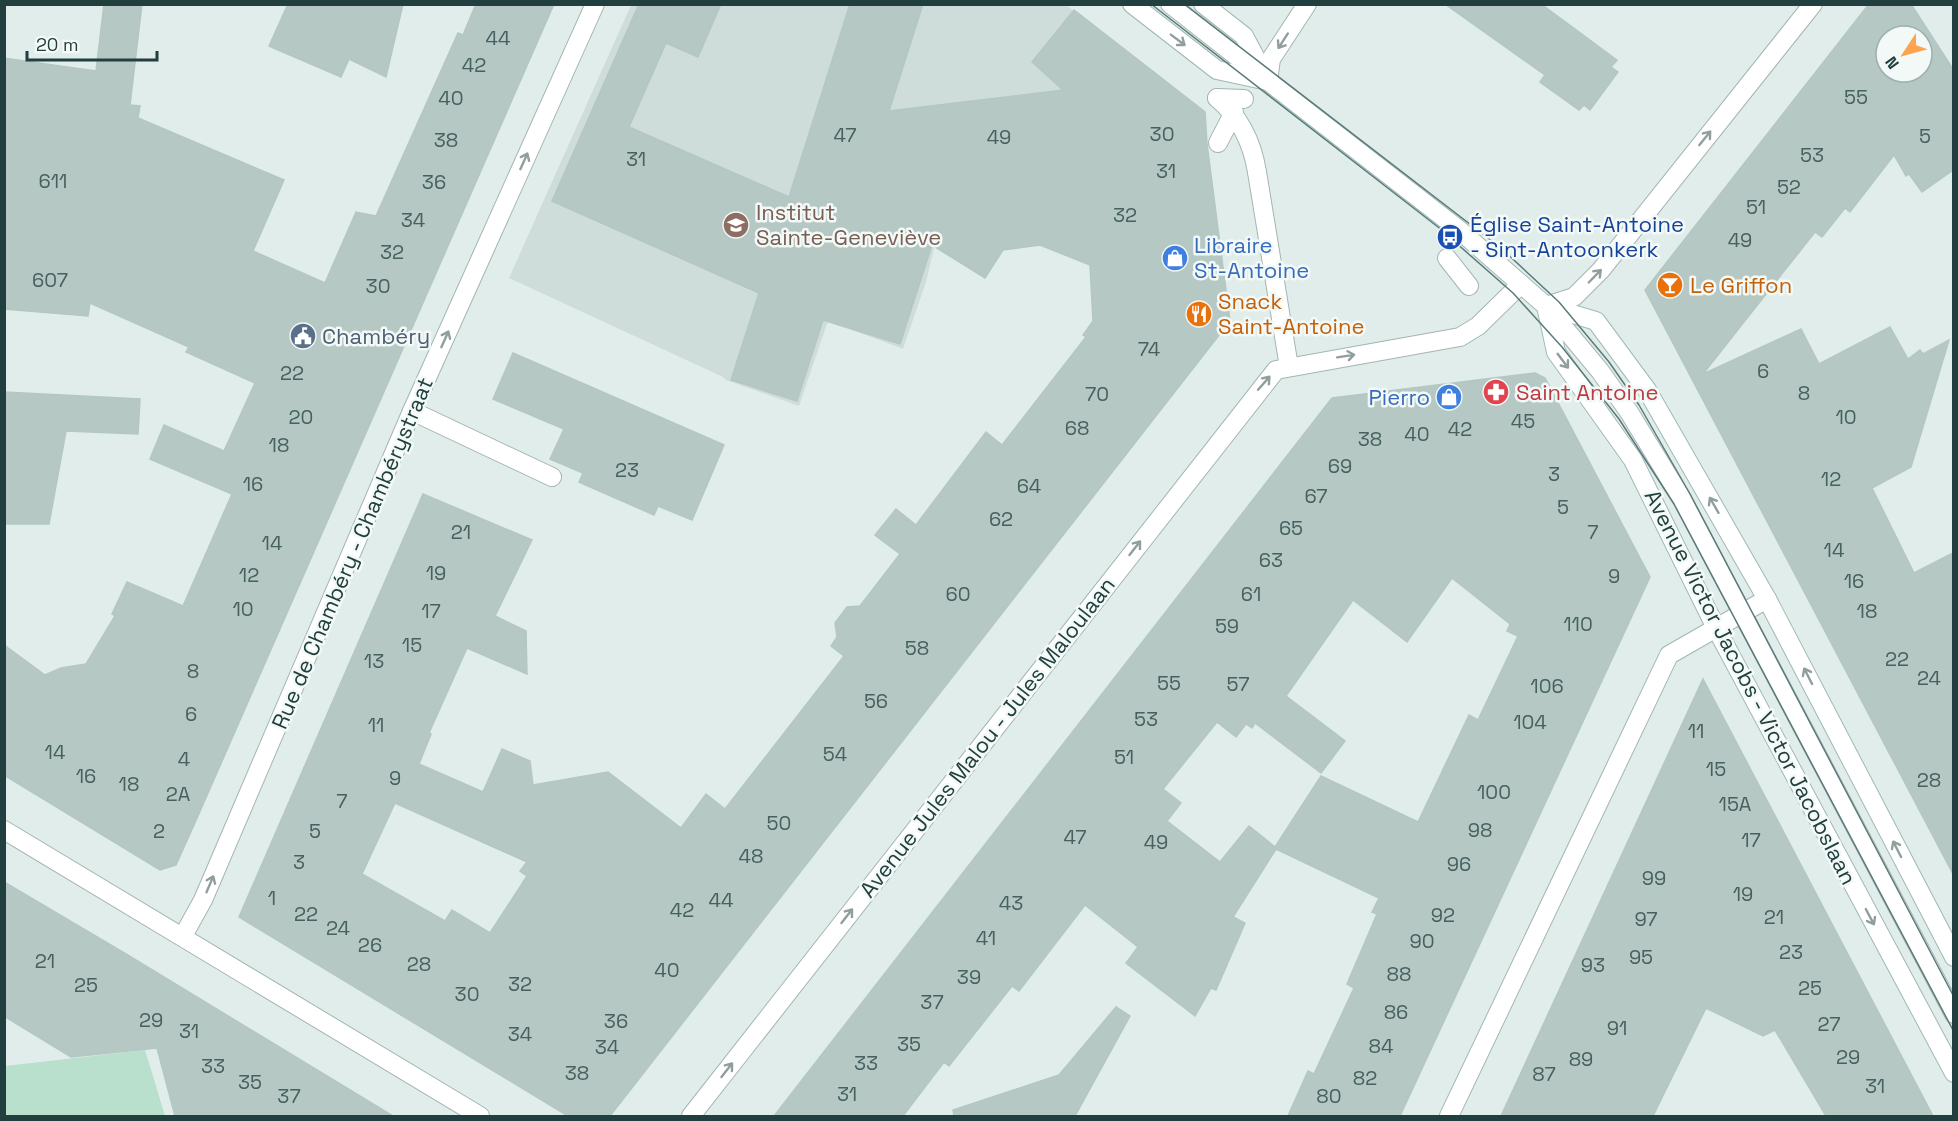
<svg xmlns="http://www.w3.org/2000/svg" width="1958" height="1121" font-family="'Space Grotesk',sans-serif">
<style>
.built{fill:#cfddda}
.green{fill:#b8e0cc}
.building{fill:#b6c8c4;stroke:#b3c7c3;stroke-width:1.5;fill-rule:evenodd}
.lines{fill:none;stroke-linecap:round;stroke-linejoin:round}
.service-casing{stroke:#a3b5b3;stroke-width:20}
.pedestrian-casing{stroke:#a3b5b3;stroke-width:20}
.minor-casing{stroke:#a3b5b3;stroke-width:20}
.secondary-casing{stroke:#9eb9b6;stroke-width:20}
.service{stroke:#fff;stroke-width:18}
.pedestrian{stroke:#fff;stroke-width:18}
.minor{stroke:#fff;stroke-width:18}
.secondary{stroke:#fff;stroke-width:18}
.tram{stroke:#5a7b7a;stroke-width:1.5}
.oneway{stroke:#909f9e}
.labels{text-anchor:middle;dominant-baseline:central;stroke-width:5;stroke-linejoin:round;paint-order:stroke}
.number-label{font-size:20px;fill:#466160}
.education-label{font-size:22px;fill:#785e54;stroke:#f2f9f7;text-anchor:start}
.transit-label{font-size:22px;fill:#164399;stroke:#f2f9f7;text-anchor:start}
.shop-label{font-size:22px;fill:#366cbe;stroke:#f2f9f7;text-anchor:start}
.food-label{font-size:22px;fill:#c56008;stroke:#f2f9f7;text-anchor:start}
.service-label{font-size:22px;fill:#4e5e75;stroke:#f2f9f7;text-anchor:start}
.health-label{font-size:22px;fill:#be3a42;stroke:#f2f9f7;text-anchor:start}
.street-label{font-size:22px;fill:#203f3e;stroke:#f2f9f7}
</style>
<rect width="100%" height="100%" fill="#e1edea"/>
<polygon class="built" points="631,5 1066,5 1141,63 951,178 926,282 903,349 828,321 799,406 726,380 723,377 509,278"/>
<polygon class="green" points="145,1050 165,1116 5,1116 5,1066"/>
<g class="building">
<polygon points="104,4 142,4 130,105 140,106 138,118 284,180 253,251 325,283 356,212 376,216 458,33 463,35 476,4 554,4 194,825 176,865 160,870 4,775 4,645 45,675 61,668 86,664 115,616 112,614 127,582 183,606 232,494 150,459 164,425 224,451 255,383 186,352 189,347 90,303 88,316 4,309 4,58 96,71"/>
<polygon points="288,4 403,4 386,77 349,59 341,77 269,46"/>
<path d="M639,4h82l-23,53 -32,-14 -37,84 160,70 61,-193h73l-34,107 174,-21 -31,-28 42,-52 131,102 2,32 23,177 -620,795h-42l-329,-199 184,-423 109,46 -37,76 31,15 1,43 -60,-26 -38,85 2,1 -12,30 64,28 19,-43 28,12 3,24 75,-13 73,56 25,-34 19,15 119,-153 -13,-10 6,-9 -2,-14 12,-16 13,-1 40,-52 -25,-19 21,-26 20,16 70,-93 16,13 84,-108 -3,-2 10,-14 -3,-56 -50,-20 -37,5 -18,28 -53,-33 -32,99 -77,-24 -26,81 -66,-21 28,-87 -207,-92zM395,803l132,59 -7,9 7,5 -37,57 -38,-23 -7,11 -83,-47z"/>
<polygon points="1445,4 1541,4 1617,60 1611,67 1618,72 1590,110 1584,105 1579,110 1540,82 1545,75"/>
<path d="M1869,4h42l42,65v101l-31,22 -13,-18 -3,2 -12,-21 -44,57 -5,-4 -23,29 -7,-5 -112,142 98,-45 18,35 71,-37 18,32 12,-9 3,4 26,-14 -38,127 -39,21 42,85 39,-20v321l-308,-584zM1886,36h36v36h-36z"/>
<polygon points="513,353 724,445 692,520 658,506 654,515 579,482 583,473 550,459 564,429 493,399"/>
<path d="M1535,373l10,5 105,199 -250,539h-112l20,-45 6,3 40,-86 -7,-4 30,-70 -5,-2 7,-14 -103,-49 -43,68 12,6 -29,67 -5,-2 -16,28 -69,-53 12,-16 -53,-42 -66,86 -7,-5 -63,80 -5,-4 -41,54h-129l558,-718zM1452,578l58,46 -3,7 11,5 -40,84 -9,-5 -51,107 -97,-46 -46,71 -26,-21 -29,36 -53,-41 14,-18 -18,-14 54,-67 19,15 10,-13 6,4 3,-5 66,50 24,-32 -59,-45 67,-96 54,42z"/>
<polygon points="4,392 140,399 138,434 66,431 49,524 4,524"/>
<polygon points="1703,679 1752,772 1933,1116 1826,1116 1775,1030 1763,1036 1706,1008 1653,1116 1501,1116"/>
<polygon points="4,882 126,954 393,1116 175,1116 157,1048 71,1057 4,1016"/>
<polygon points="1116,1007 1130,1016 1075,1116 954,1116 953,1110 1059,1075"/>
</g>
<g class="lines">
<defs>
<g id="service">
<polyline points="1170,4 1268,81"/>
<polyline points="1546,306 1600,371 1629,412 1682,499 1954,1014"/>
<polyline points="412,411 552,477"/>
</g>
<g id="pedestrian">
<path d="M1217,98c23,19 35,43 40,74"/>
<polyline points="1217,98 1244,99"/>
<polyline points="1218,143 1234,112"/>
<polyline points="1447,258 1469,286"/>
</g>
<g id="minor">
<polyline points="1268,81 1271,59 1307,4"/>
<polyline points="1257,172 1289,367"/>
<polyline points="1546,306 1574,297 1601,270 1813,4"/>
<polyline points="4,830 480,1116"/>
<polyline points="183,936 203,900 412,411 595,4"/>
<polyline points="691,1116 1276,370 1460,337 1478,326 1521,284"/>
<polyline points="1449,1116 1669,655 1767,599"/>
</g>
<g id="secondary">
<polyline points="1132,4 1217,70 1268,81 1457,228 1546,306 1596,321 1647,390 1767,599 1954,957"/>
<polyline points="1203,4 1244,36 1268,81"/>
<polyline points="1546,306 1556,352 1633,460 1716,628 1954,1073"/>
</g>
</defs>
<use href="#service" class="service-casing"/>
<use href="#pedestrian" class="pedestrian-casing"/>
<use href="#minor" class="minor-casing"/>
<use href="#secondary" class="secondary-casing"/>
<use href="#service" class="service"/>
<use href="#pedestrian" class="pedestrian"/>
<use href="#minor" class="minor"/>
<use href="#secondary" class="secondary"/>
<g class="tram">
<polyline points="1151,4 1438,227 1513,293 1562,347 1619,419 1674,504 1954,1032"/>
<polyline points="1184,4 1501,248 1559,302 1609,362 1639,405 1690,494 1954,997"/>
</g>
</g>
<defs><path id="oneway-shaft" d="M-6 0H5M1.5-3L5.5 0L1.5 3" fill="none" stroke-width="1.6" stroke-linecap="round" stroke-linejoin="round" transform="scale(1.5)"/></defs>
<g class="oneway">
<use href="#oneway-shaft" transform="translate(1178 40) rotate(37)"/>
<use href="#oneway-shaft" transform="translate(1283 41) rotate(123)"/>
<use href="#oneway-shaft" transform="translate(1705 138) rotate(-51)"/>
<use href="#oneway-shaft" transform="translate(524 161) rotate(-66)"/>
<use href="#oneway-shaft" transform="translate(1595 276) rotate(-46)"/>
<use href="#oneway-shaft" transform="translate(445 339) rotate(-66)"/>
<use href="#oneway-shaft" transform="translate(1346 356) rotate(-9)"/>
<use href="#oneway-shaft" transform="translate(1563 361) rotate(53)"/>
<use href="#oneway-shaft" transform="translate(1264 383) rotate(-49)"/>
<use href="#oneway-shaft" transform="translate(1714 505) rotate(-120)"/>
<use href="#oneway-shaft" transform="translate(1135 548) rotate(-52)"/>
<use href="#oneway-shaft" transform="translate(1808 676) rotate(-117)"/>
<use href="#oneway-shaft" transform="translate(1897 849) rotate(-117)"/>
<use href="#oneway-shaft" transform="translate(210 884) rotate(-67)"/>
<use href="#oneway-shaft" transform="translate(847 916) rotate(-52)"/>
<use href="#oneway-shaft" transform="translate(1870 917) rotate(62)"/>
<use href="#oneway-shaft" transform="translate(727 1070) rotate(-52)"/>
</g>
<defs>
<symbol id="school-disc" viewBox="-11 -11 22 22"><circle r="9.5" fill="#8d6e63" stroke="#f2f9f7"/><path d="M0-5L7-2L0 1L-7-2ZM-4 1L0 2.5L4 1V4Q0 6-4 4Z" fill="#fff"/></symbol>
<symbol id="bus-disc" viewBox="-11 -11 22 22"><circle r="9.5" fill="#1a4fb4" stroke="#f2f9f7"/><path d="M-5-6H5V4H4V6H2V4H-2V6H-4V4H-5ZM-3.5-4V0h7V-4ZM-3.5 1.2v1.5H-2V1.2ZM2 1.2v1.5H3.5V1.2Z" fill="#fff"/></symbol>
<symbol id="shop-disc" viewBox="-11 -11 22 22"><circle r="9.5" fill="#3f7fe0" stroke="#f2f9f7"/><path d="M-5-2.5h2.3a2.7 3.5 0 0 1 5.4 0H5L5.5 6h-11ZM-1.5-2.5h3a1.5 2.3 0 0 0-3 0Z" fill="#fff"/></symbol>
<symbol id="bar-disc" viewBox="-11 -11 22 22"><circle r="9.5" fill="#e8710a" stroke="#f2f9f7"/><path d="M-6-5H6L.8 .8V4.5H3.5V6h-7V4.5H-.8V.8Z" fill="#fff"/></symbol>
<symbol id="restaurant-disc" viewBox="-11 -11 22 22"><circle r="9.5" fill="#e8710a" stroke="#f2f9f7"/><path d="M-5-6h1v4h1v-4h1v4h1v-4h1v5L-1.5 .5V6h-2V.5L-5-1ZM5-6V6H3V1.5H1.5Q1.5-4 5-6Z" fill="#fff"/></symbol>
<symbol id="civic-disc" viewBox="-11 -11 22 22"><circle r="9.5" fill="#5c6f8a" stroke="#f2f9f7"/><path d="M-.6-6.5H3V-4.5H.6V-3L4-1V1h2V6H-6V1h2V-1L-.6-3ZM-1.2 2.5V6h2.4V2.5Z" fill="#fff"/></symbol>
<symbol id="pharmacy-disc" viewBox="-11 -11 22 22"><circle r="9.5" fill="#e0444e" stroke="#f2f9f7"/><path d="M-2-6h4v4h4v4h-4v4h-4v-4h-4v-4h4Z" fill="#fff"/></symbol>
</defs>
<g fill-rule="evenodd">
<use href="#school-disc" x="721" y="210" width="30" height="30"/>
<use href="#bus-disc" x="1435" y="222" width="30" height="30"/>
<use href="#shop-disc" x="1160" y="243" width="30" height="30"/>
<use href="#bar-disc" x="1655" y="270" width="30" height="30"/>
<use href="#restaurant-disc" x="1184" y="299" width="30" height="30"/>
<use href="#civic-disc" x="288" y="321" width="30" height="30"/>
<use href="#pharmacy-disc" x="1481" y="377" width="30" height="30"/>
<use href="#shop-disc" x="1434" y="382" width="30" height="30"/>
</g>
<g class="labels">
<g class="number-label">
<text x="498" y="38">44</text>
<text x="474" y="65">42</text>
<text x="1856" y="97">55</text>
<text x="451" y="98">40</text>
<text x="1162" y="134">30</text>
<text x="845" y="135">47</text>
<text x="1925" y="136">5</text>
<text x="999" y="137">49</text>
<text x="446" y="140">38</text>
<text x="1812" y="155">53</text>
<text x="636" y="159">31</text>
<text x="1166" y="171">31</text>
<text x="53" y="181">611</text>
<text x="434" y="182">36</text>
<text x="1789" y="187">52</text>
<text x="1756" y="207">51</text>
<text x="1125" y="215">32</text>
<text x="413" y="220">34</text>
<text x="1740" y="240">49</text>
<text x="392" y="252">32</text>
<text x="50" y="280">607</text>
<text x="378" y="286">30</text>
<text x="1149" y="349">74</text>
<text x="1763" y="371">6</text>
<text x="292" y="373">22</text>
<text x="1804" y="393">8</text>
<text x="1097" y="394">70</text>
<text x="301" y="417">20</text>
<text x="1846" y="417">10</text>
<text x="1523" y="421">45</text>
<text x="1077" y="428">68</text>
<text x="1460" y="429">42</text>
<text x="1417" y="434">40</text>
<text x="1370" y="439">38</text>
<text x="279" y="445">18</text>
<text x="1340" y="466">69</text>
<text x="627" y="470">23</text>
<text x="1554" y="474">3</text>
<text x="1831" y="479">12</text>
<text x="253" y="484">16</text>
<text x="1029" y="486">64</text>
<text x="1316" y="496">67</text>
<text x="1563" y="507">5</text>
<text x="1001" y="519">62</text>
<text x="1291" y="528">65</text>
<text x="461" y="532">21</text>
<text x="1593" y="532">7</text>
<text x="272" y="543">14</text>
<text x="1834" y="550">14</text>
<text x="1271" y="560">63</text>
<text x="436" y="573">19</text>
<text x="249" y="575">12</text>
<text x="1614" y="576">9</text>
<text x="1854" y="581">16</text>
<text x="958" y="594">60</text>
<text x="1251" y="594">61</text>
<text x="243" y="609">10</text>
<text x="431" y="611">17</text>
<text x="1867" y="611">18</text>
<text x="1578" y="624">110</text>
<text x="1227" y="626">59</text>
<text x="412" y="645">15</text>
<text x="917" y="648">58</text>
<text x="1897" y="659">22</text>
<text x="374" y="661">13</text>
<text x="193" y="671">8</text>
<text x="1929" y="678">24</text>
<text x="1169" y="683">55</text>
<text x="1238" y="684">57</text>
<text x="1547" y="686">106</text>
<text x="876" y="701">56</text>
<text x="191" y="714">6</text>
<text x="1146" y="719">53</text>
<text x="1530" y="722">104</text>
<text x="376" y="725">11</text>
<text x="1696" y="731">11</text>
<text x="55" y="752">14</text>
<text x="835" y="754">54</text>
<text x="1124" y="757">51</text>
<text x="184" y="759">4</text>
<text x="1716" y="769">15</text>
<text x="86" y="776">16</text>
<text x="395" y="778">9</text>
<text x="1929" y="780">28</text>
<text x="129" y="784">18</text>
<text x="1494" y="792">100</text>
<text x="178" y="794">2A</text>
<text x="342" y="801">7</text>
<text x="1735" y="804">15A</text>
<text x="779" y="823">50</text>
<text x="1480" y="830">98</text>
<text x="159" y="831">2</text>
<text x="315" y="831">5</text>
<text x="1075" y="837">47</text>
<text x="1751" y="840">17</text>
<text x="1156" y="842">49</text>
<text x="751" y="856">48</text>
<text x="299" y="862">3</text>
<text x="1459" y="864">96</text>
<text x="1654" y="878">99</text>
<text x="1743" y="894">19</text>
<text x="272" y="898">1</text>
<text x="721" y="900">44</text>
<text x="1011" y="903">43</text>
<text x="682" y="910">42</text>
<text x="306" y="914">22</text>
<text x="1443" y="915">92</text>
<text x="1774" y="917">21</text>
<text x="1646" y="919">97</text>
<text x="338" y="928">24</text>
<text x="986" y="938">41</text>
<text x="1422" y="941">90</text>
<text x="370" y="945">26</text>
<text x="1791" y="952">23</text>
<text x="1641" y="957">95</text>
<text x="45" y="961">21</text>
<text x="419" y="964">28</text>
<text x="1593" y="965">93</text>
<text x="667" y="970">40</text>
<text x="1399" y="974">88</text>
<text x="969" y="977">39</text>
<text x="520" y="984">32</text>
<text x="86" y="985">25</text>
<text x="1810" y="988">25</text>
<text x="467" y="994">30</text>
<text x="932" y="1002">37</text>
<text x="1396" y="1012">86</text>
<text x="151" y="1020">29</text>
<text x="616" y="1021">36</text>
<text x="1829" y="1024">27</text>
<text x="1617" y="1028">91</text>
<text x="189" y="1031">31</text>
<text x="520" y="1034">34</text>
<text x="909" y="1044">35</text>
<text x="1381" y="1046">84</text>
<text x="607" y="1047">34</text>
<text x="1848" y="1057">29</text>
<text x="1581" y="1059">89</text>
<text x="866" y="1063">33</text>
<text x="213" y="1066">33</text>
<text x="577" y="1073">38</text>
<text x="1544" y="1074">87</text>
<text x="1365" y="1078">82</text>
<text x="250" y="1082">35</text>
<text x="1875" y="1086">31</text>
<text x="847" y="1094">31</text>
<text x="289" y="1096">37</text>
<text x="1329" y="1096">80</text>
</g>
<g class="education-label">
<text x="756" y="212">Institut<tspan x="756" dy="25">Sainte-Geneviève</tspan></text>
</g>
<g class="transit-label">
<text x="1470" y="224">Église Saint-Antoine<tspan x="1470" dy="25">- Sint-Antoonkerk</tspan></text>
</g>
<g class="shop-label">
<text x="1194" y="245">Libraire<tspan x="1194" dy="25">St-Antoine</tspan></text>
<text x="1430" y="397" text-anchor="end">Pierro</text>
</g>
<g class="food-label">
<text x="1690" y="285">Le Griffon</text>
<text x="1218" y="301">Snack<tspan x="1218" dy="25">Saint-Antoine</tspan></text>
</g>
<g class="service-label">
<text x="322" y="336">Chambéry</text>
</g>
<g class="health-label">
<text x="1516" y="392">Saint Antoine</text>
</g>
<g class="street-label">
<text transform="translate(352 553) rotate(-67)">Rue de Chambéry - Chambérystraat</text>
<text transform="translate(1751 687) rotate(63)">Avenue Victor Jacobs - Victor Jacobslaan</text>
<text transform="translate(987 737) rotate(-52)">Avenue Jules Malou - Jules Maloulaan</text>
</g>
</g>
<rect width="1958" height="1121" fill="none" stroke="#203f3e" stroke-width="12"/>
<g transform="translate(1904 54) rotate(234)"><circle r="28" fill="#f2f9f7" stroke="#9eafad" stroke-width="1.5"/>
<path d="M0-4.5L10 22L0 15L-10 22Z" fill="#fda44f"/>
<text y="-9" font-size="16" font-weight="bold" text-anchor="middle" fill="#203f3e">N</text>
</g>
<path d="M27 51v9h130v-9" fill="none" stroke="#203f3e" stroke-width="3"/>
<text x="36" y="51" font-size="18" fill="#203f3e" stroke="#f2f9f7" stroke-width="4.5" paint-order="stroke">20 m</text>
</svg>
